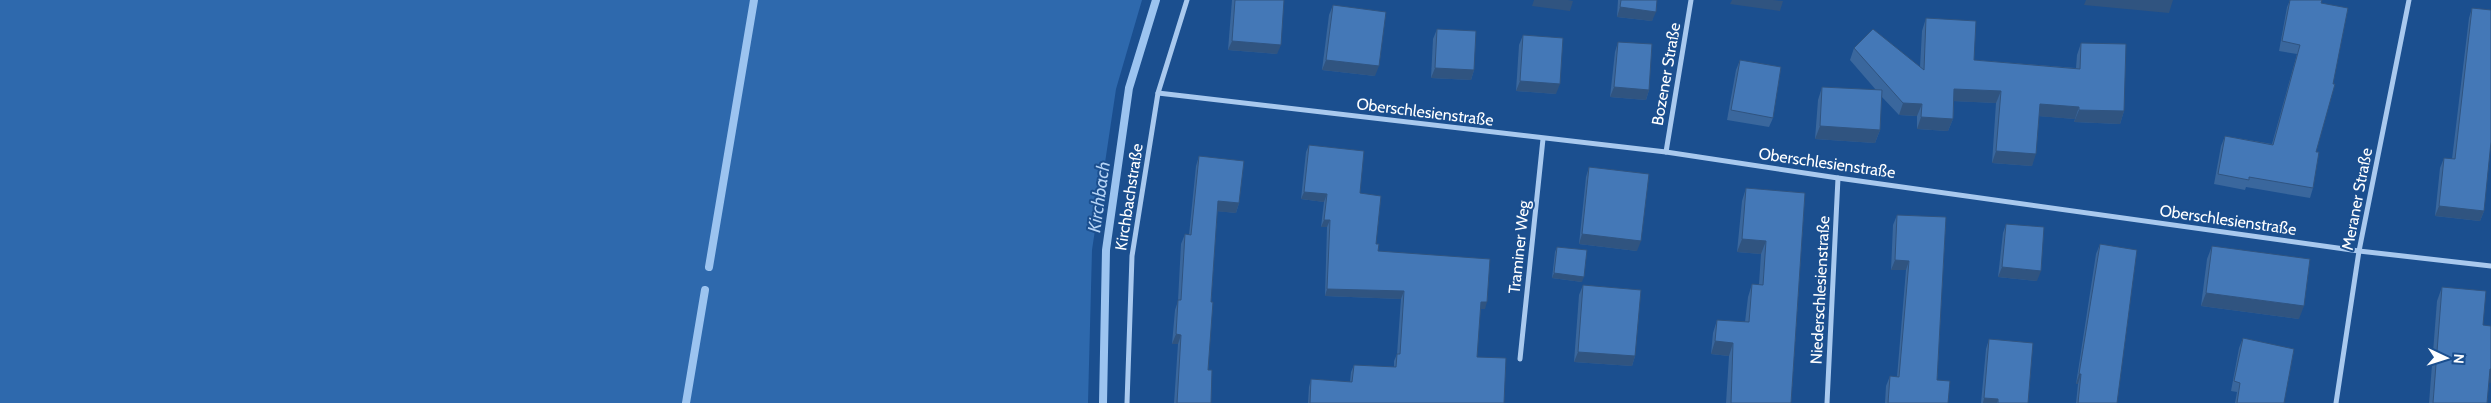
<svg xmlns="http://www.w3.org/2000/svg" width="2491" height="403" font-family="Cabin,sans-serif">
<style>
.green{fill:#2e69ad}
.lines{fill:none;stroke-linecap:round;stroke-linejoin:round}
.stream{stroke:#9cc4f0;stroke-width:8}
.minor{stroke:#a9c9ee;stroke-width:5}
.wall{fill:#3a679d}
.shaded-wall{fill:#305480}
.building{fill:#4478b7;stroke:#305480}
.labels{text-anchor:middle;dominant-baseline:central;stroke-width:4;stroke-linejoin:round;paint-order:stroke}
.street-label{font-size:16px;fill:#fff;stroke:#1b4f8f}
.water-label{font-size:18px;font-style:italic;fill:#b5d3f5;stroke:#1b4f8f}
</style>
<rect width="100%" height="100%" fill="#1b4f8f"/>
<polygon class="green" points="0,0 1142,0 1116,89 1092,250 1088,403 0,403"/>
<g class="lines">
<g class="stream">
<polyline points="709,267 754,0"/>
<polyline points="686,403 705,290"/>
<polyline points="1103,403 1106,250 1129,88 1156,0"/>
</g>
<g class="minor">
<polyline points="1158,93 1666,152 1838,178 2359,251 2491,266"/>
<polyline points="1666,152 1691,0"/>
<polyline points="1520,359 1543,139"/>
<polyline points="1127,403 1132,256 1158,93 1187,0"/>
<polyline points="1827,403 1838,178"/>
<polyline points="2336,403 2359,251 2409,0"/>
</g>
</g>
<g class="wall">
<polygon points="1232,0 1284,0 1277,54 1228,50"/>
<polygon points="1618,0 1657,0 1652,21 1617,17"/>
<polygon points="2290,0 2321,3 2316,152 2313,188 2310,198 2246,187 2245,190 2214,184 2221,146 2225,136 2272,144 2297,54 2279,51 2287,7"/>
<polygon points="1333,5 1375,76 1322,70 1329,15"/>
<polygon points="2472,8 2484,211 2480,221 2435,216 2440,168 2444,158 2452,159 2469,18"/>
<polygon points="1926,18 1974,60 2076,68 2077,55 2081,43 2124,111 2120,124 2074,122 2075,119 2039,116 2032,166 1992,163 1996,103 1954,101 1953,119 1948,131 1917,129 1917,116 1899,115 1881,96 1880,130 1875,143 1815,139 1818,100 1822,87 1876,90 1850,60 1854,48 1920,67 1922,31"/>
<polygon points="1437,29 1474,70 1471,80 1431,78 1433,39"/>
<polygon points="1523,35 1556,94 1516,91 1519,45"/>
<polygon points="1618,42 1649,90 1646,100 1610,97 1615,52"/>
<polygon points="1740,60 1773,118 1769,127 1727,120 1736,70"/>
<polygon points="1309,145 1360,193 1378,251 1485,309 1480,309 1477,357 1504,403 1308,403 1309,387 1311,379 1350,382 1351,372 1354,365 1394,367 1394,361 1397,354 1401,299 1325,296 1327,227 1321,227 1324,202 1301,199 1306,152"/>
<polygon points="1199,156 1239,203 1236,213 1217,211 1211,302 1208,370 1211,403 1174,403 1178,344 1172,344 1175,310 1178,301 1181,244 1185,234 1189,235 1196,166"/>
<polygon points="1589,167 1637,251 1579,244 1586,177"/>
<polygon points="1746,188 1805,193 1791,403 1726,403 1729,356 1711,354 1713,333 1717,320 1745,322 1748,297 1752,284 1759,284 1761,254 1737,252 1742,201"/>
<polygon points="1897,215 1946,217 1937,380 1948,403 1885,403 1886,386 1890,376 1897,377 1906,270 1891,270 1893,225"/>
<polygon points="2006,224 2037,281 1998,277 2003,233"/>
<polygon points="2100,244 2117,403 2076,403 2078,384 2076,384 2096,254"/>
<polygon points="2212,246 2299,319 2201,306 2207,259"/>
<polygon points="1557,247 1582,282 1552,278 1555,252"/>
<polygon points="1583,285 1635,356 1632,366 1574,362 1579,295"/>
<polygon points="2442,287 2483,325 2489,382 2487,403 2429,403 2437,301"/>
<polygon points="2243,338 2284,403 2235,403 2237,392 2231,391 2239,348"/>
<polygon points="1989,339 2028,403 1981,403 1986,349"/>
</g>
<g class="shaded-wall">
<polygon points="1534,0 1568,0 1573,1 1570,11 1532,6"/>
<polygon points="1732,0 1773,0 1783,1 1780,11 1730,4"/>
<polygon points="2086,0 2173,0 2169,13 2084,5"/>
<polygon points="1620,7 1656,12 1652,21 1617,17"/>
<polygon points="1232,41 1281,45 1277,54 1228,50"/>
<polygon points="1326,60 1379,66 1375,76 1322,70"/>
<polygon points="1435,68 1474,70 1471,80 1431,78"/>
<polygon points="1520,81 1560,84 1556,94 1516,91"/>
<polygon points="1614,87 1649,90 1646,100 1610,97"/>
<polygon points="1954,89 2001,91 1996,103 1950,101"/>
<polygon points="1903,103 1922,104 1917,116 1899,115"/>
<polygon points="2040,104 2079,107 2075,119 2036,116"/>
<polygon points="2079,110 2124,111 2120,124 2074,122"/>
<polygon points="1921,117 1953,119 1948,131 1917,129"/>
<polygon points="1820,126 1880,130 1875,143 1815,139"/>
<polygon points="1996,151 2036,154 2032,166 1992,163"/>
<polygon points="1304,192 1327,194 1324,202 1301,199"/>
<polygon points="1218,201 1239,203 1236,213 1214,211"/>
<polygon points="2439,206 2484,211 2480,221 2435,216"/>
<polygon points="1324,220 1330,220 1327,227 1321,227"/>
<polygon points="1582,234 1641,241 1637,251 1579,244"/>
<polygon points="1742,239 1766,241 1761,254 1737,252"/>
<polygon points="1895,260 1909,261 1906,270 1891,270"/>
<polygon points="2002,267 2041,271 2037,281 1998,277"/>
<polygon points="1554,273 1584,277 1582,282 1552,278"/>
<polygon points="1327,289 1404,291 1401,299 1325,296"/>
<polygon points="2206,293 2304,306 2299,319 2201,306"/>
<polygon points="1481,302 1487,302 1485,309 1478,309"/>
<polygon points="1176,334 1181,335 1178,344 1172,344"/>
<polygon points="1715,341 1733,343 1729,356 1711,354"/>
<polygon points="1578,352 1635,356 1632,366 1574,362"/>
<polygon points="2490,369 2491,369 2491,383 2485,382"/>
<polygon points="2079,374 2081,374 2078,384 2076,384"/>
<polygon points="1984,398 1998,399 1997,403 1983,403"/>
</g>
<g class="building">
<polygon points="1235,0 1284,0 1281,45 1232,41"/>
<polygon points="1621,0 1657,0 1656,12 1620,7"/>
<polygon points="2290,0 2322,0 2321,3 2348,8 2333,84 2335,84 2316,152 2319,152 2313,188 2249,177 2249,180 2218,174 2225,136 2273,145 2300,45 2282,41"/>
<polygon points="1333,5 1386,12 1379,66 1326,60"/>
<polygon points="2472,8 2491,10 2491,142 2484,211 2439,206 2444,158 2455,159"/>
<polygon points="1926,18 1976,21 1974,60 2080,69 2081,43 2126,44 2124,111 2079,110 2079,107 2040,104 2036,154 1996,151 2001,91 1954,89 1953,119 1921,117 1922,104 1903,103 1854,48 1873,29 1924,70"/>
<polygon points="1437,29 1476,31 1474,70 1435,68"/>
<polygon points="1523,35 1563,38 1560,84 1520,81"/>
<polygon points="1618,42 1652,44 1649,90 1614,87"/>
<polygon points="1740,60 1781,67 1773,118 1731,110"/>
<polygon points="1822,87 1882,90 1880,130 1820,126"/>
<polygon points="1309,145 1364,151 1360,193 1381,196 1376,244 1379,244 1378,251 1490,259 1487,302 1481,302 1477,357 1506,358 1504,403 1310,403 1311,379 1352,382 1354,365 1396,367 1397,354 1400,354 1404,291 1327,289 1330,220 1324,220 1327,194 1304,192"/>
<polygon points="1199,156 1244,161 1239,203 1218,201 1211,302 1213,302 1208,370 1212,370 1211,403 1177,403 1181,335 1176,334 1178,300 1181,300 1185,234 1191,235"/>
<polygon points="1589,167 1649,174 1641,241 1582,234"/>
<polygon points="1746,188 1805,193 1791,403 1731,403 1733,343 1715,341 1717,320 1749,322 1752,284 1763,285 1766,241 1742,239"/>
<polygon points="1897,215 1946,217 1937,380 1950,381 1948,403 1888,403 1890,376 1899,377 1909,261 1895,260"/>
<polygon points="2006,224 2044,227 2041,271 2002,267"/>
<polygon points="2100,244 2137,250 2117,403 2078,403 2081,374 2079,374"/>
<polygon points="2212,246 2310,259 2304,306 2206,293"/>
<polygon points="1557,247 1587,250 1584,277 1554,273"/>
<polygon points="1583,285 1641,290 1635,356 1578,352"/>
<polygon points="2442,287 2486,291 2483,325 2491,326 2491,369 2490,369 2487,403 2433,403"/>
<polygon points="2243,338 2294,349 2284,403 2237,403 2240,383 2234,381"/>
<polygon points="1989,339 2033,343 2028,403 1998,403 1998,399 1984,398"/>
</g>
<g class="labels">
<g class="street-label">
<text transform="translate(1666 74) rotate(-80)">Bozener Straße</text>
<text transform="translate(1425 112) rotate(7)">Oberschlesienstraße</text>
<text transform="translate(1827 163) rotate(8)">Oberschlesienstraße</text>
<text transform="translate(1129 197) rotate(-81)">Kirchbachstraße</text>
<text transform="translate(2357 199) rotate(-79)">Meraner Straße</text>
<text transform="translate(2228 220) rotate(8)">Oberschlesienstraße</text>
<text transform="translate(1519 247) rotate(-84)">Traminer Weg</text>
<text transform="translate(1820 290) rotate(-87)">Niederschlesienstraße</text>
</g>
<g class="water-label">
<text transform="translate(1099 197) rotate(-82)">Kirchbach</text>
</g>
</g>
<g transform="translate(2446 358) rotate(94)" stroke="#1b4f8f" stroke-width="4" paint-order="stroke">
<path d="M0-4L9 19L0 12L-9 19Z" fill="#ffffff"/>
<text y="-8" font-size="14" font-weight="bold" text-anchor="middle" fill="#ffffff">N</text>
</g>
</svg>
